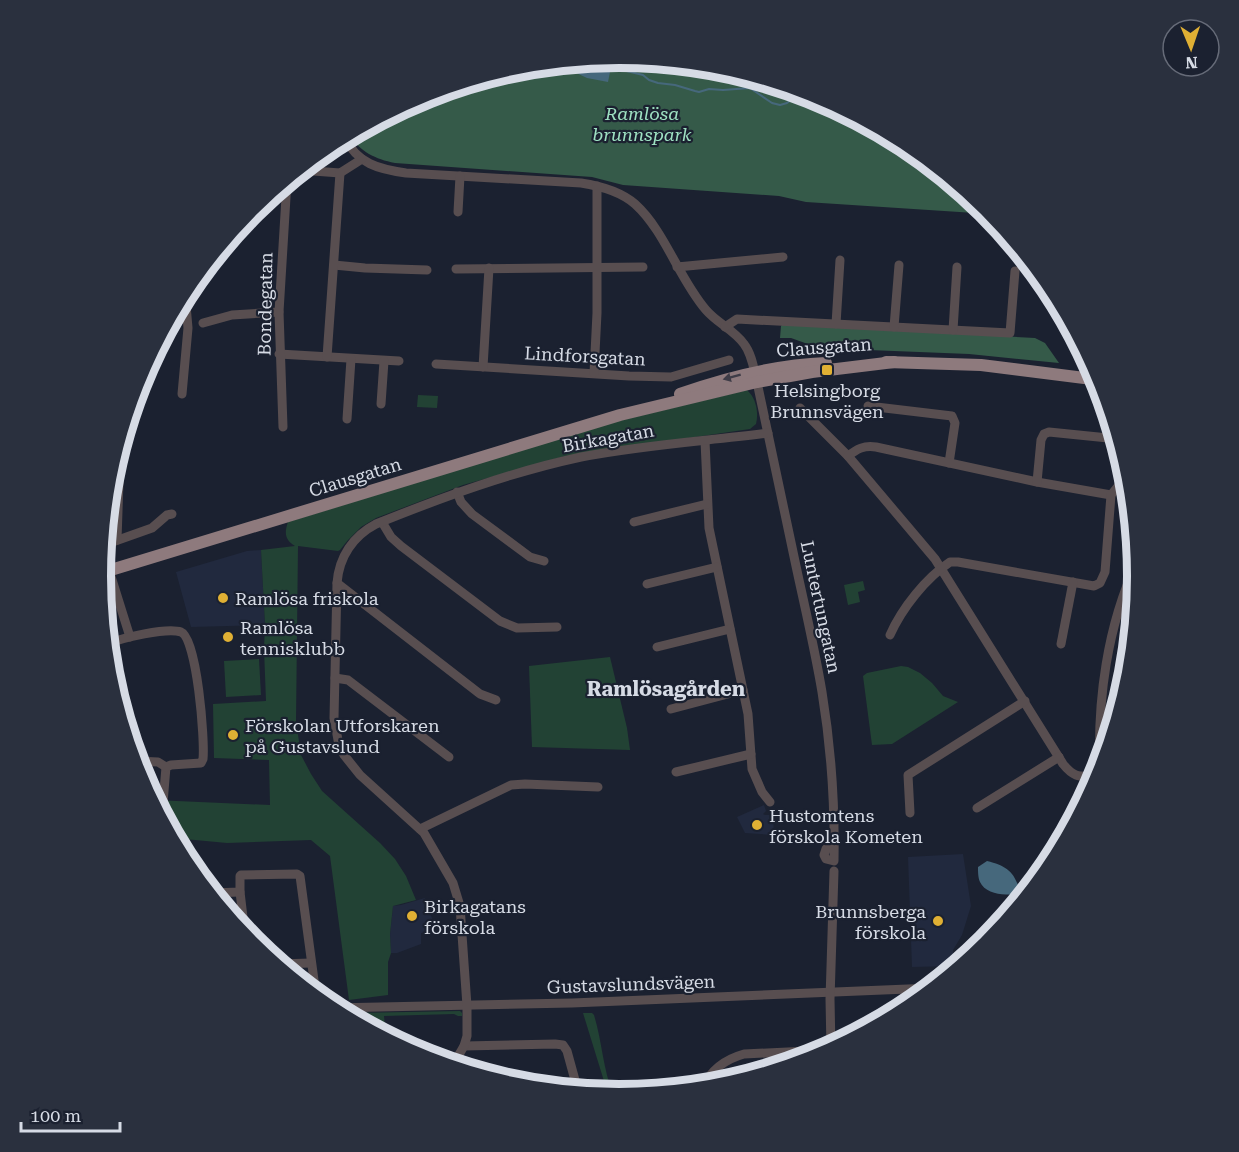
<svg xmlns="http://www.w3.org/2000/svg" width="1239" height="1152" font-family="'Roboto Serif',serif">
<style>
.built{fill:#21293e}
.green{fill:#224234}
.forest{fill:#355a49}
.water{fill:#46687c}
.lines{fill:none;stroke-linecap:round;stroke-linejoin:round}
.stream{stroke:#46687c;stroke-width:2}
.minor{stroke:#584e50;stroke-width:9}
.major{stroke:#8e7a7d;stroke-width:12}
.oneway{fill:#3e3c47}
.poi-dot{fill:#e0b034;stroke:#1b2130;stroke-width:2}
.labels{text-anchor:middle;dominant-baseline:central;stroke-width:4.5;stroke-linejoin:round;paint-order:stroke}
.park-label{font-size:18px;font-style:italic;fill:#9ee1c2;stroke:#1b2130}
.street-label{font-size:18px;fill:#d6dbe5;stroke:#1b2130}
.poi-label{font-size:18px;fill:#d6dbe5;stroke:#1b2130;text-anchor:start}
.neighbourhood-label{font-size:20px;font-weight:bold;fill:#d6dbe5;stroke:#1b2130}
.rim{fill:none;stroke:#d6dbe5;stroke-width:8}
</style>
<rect width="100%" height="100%" fill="#1b2130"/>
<g class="built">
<polygon points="261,550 265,625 191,627 176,572 247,551"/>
<polygon points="764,805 766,811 763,814 765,815 773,815 774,835 745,833 737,817"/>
<polygon points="963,854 971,906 962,935 953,950 953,966 912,967 908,857"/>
<polygon points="425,898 435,927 431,932 421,933 421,944 397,953 391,953 390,934 393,906 401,905"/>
</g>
<g class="green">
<path d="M747,390c9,8 12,22 9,34l-6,5 -185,27 -102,29 -87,33 -15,9 -13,13 -8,10 -2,1 -40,-5 -2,175 5,34 10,19 11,17 58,52 15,16 11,17 10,24 -23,6 -3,28 1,19 -3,9v33l-39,5 -19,-144 -19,-16 -84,3 -53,-5 -20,-38 116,5 -1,-45 -55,-2 -1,-54 53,-3 -2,-52 1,-24 -4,-75 34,-4c-10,-6 -11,-13 -7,-24l322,-99z"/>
<polygon points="418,395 438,396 437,408 417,407"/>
<polygon points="863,581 865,590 858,592 860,602 848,605 844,585"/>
<polygon points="610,657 627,728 630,750 532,747 529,666"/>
<polygon points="259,659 261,695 226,697 224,661"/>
<polygon points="901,666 908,667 920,673 932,683 943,696 958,702 892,744 872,745 863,676 867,673"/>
<polygon points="460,1011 462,1013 462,1016 458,1016 454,1014 384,1016 386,1037 352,1018 351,1013"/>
<path d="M583,1013h9l2,2c8,26 9,54 19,79h-5z"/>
</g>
<g class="forest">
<path d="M620,57l101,10 97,30 90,48 79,64 3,5 -184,-12 -27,-6 -156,-11 -31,-8 -197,-14c-20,-4 -34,-11 -46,-28l72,-39 92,-27 11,4h26l7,-7 6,-3z"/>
<polygon points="783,324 1035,338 1045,343 1059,363 969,354 819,348 791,338 780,338 781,326"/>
</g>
<g class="water">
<polygon points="601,59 612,62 608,82 587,78 568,69 568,62"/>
<path d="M987,861c20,5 28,11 33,31 -12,5 -34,3 -40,-10 -2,-4 -2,-11 -2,-15z"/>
</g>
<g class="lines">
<polyline class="stream" points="610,67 643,75 649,80 658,83 675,85 695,91 699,92 709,89 723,90 750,88 772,103 780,105 787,103 794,98 803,97 814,102 847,112"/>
<g class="minor">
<path d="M344,137c14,27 34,32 62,36l175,10c20,3 39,8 54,21 30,27 44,75 71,106 11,13 28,20 38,34 8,10 10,26 13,38 13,62 26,123 39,184 9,42 19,84 26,126 9,55 13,112 12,169l-8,-2 -2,-4 2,-6 8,-8"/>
<polyline points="300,170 340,173 362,159"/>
<polyline points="458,212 460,176"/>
<polyline points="334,265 365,268 427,270"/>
<polyline points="677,267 783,257"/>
<polyline points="456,269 643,267"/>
<polyline points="203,323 232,315 279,312"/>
<polyline points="836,324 840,260"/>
<polyline points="725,327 737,319 1010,333 1015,271"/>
<polyline points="894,327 899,265"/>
<polyline points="953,330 957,267"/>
<polyline points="279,354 399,361"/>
<polyline points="327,357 340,173"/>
<polyline points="436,364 629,376 671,377 729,360"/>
<polyline points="483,367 489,268"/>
<polyline points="594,373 597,313 597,186"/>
<polyline points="182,394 188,328 185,294"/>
<polyline points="381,404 384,361"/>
<polyline points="868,406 952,416 955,423 949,463"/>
<path d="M800,408l48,48 87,103 128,205c12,15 17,12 35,12"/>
<polyline points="347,419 351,359"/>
<polyline points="283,427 279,312 287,181"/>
<polyline points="705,441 709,528 748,714 752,769 762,792 770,802"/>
<path d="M848,456c9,-7 16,-11 28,-9l161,35 74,13"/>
<polyline points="1037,482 1041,440 1044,434 1049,432 1118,439"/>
<polyline points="457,492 461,502 472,514 530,557 544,561"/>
<polyline points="382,522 391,537 401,546 500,621 517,628 557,627"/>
<polyline points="634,522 707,504"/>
<polyline points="117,540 120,452 119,447"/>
<polyline points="104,545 152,528 167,515 172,514"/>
<polyline points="109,570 130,637"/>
<polyline points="337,583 480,694 496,700"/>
<polyline points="647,584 717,567"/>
<path d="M890,635c12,-27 36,-57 60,-73h8l136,24 6,-3 5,-11 6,-77 17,-21"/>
<path d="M107,644c15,-6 60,-17 74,-12 16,6 24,108 22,127l-2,4 -30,2 -5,2 -4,48"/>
<polyline points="1061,644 1073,582"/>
<polyline points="657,647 730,629"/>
<polyline points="335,678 348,680 449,757"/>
<polyline points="671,709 743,690"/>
<polyline points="126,729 127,732"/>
<polyline points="136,761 158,762 166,767"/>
<path d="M1100,771c-3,-70 7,-145 37,-209"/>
<polyline points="676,772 751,754"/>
<polyline points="977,808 1059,757"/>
<polyline points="910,813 908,775 1025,701"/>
<polyline points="420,829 511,785 525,784 598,787"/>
<polyline points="240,892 245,934"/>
<polyline points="211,893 240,892 240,876 241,875 297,874 300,876 316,995"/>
<polyline points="278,964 311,963"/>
<polyline points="332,1008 572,1003 932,988"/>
<polyline points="464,1046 555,1044 563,1045 567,1051 578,1091"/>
<polyline points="831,1049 830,999 834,871"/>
<path d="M453,1065l11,-19 3,-10v-30l-7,-100 -7,-23 -29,-50 -64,-58 -16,-20 -6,-15 -4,-22 3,-135c2,-26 16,-47 39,-59 67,-27 135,-52 205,-67 61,-12 125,-16 187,-24"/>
<path d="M703,1087c8,-17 23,-28 41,-33l84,-4"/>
</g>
<g class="major">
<polyline points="886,362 981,365 1100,380"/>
<path d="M680,394c48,-17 96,-29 146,-31"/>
<polyline points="101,573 620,415 757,382 812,372 894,362"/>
</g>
</g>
<defs><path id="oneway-solid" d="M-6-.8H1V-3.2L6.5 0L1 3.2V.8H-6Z" transform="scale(1.5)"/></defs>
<use class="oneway" href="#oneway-solid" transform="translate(732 377) rotate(165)"/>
<g class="poi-dot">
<rect x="821" y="364" width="12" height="12" rx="3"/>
<circle cx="223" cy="598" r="6"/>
<circle cx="228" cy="637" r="6"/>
<circle cx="233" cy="735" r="6"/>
<circle cx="757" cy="825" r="6"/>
<circle cx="412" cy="916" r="6"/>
<circle cx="938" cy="921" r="6"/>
</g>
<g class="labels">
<g class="park-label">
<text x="642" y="113">Ramlösa<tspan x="642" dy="21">brunnspark</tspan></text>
</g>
<g class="street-label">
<text transform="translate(265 304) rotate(-89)">Bondegatan</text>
<text transform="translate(824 347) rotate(-4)">Clausgatan</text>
<text transform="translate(585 356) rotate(3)">Lindforsgatan</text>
<text transform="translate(608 438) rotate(-10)">Birkagatan</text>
<text transform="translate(355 477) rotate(-17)">Clausgatan</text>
<text transform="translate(821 607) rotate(78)">Luntertungatan</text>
<text transform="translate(631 984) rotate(-2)">Gustavslundsvägen</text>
</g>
<g class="poi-label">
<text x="827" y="390" text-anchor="middle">Helsingborg<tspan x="827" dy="21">Brunnsvägen</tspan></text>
<text x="235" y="598">Ramlösa friskola</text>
<text x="240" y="627">Ramlösa<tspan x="240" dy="21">tennisklubb</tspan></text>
<text x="245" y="725">Förskolan Utforskaren<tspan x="245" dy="21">på Gustavslund</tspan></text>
<text x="769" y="815">Hustomtens<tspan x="769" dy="21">förskola Kometen</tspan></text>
<text x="424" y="906">Birkagatans<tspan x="424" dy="21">förskola</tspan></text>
<text x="926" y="911" text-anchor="end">Brunnsberga<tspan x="926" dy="21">förskola</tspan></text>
</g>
<g class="neighbourhood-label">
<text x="666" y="689">Ramlösagården</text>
</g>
</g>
<path d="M0 0H1239V1152H0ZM111 576a508 508 0 1 1 1016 0a508 508 0 1 1-1016 0Z" fill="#2a303e" fill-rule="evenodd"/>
<path class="rim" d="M111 576a508 508 0 1 1 1016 0a508 508 0 1 1-1016 0Z"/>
<g transform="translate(1191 48) rotate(178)"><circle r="28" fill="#1b2130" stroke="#666b78" stroke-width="1.5"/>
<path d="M0-4.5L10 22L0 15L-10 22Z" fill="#e0b034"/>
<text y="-9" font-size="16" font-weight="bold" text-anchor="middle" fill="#d6dbe5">N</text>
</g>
<path d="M21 1122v9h99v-9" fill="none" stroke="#d6dbe5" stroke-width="3"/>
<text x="30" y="1122" font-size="18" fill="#d6dbe5" stroke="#1b2130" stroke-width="4.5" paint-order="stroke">100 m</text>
</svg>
